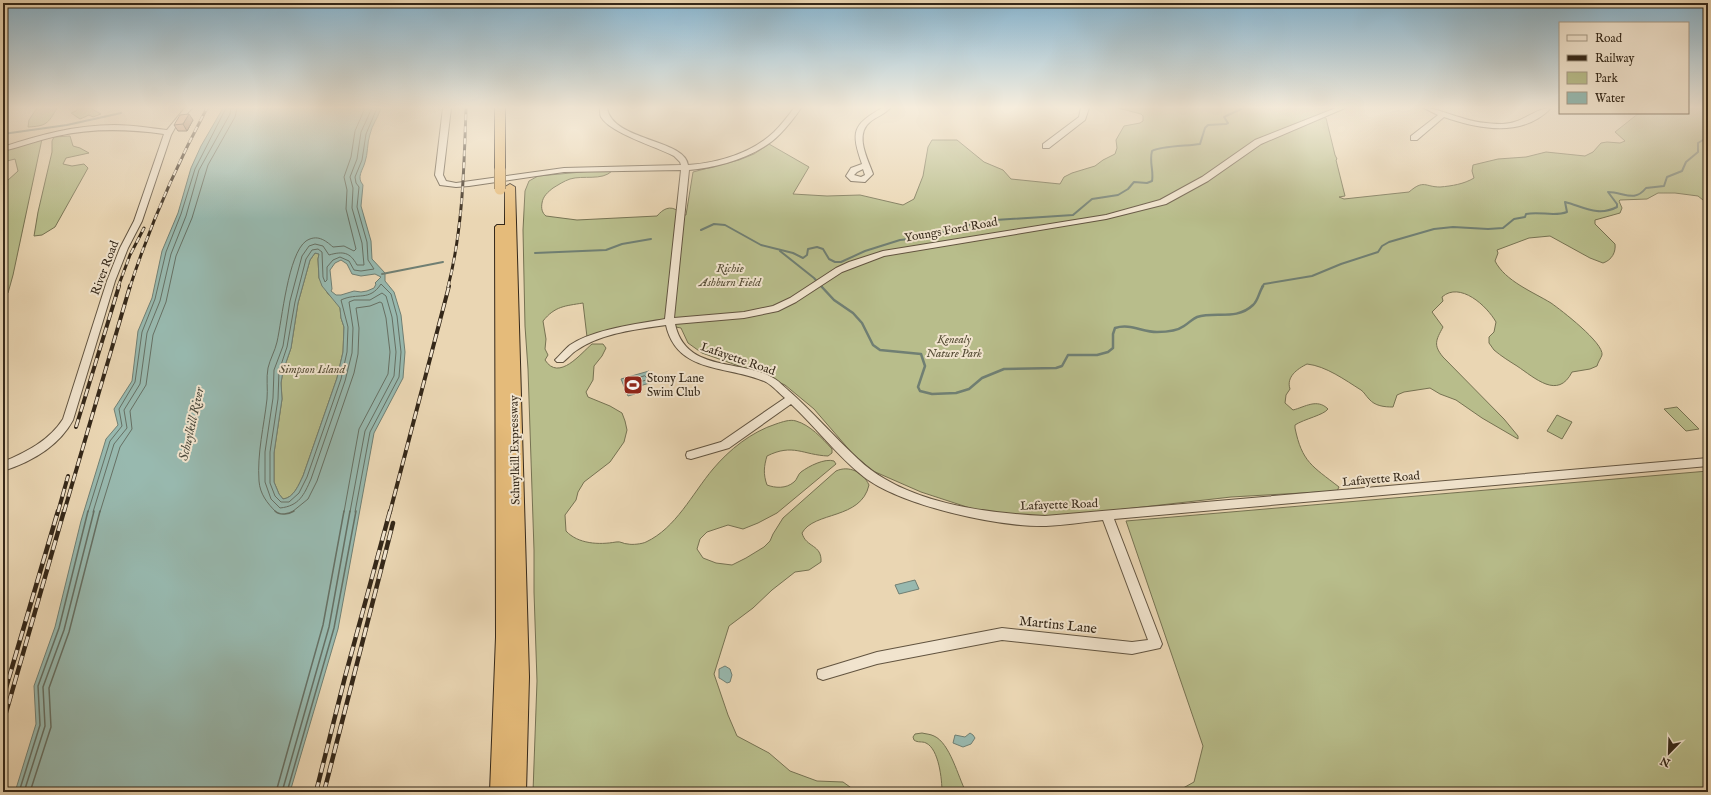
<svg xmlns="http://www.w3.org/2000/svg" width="1711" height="795" font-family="'IM FELL English',serif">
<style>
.green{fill:#b8bd8b;stroke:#767252}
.water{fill:#98b9af;stroke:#707f73;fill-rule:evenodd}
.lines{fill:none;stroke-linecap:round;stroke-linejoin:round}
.shore-far1{stroke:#667064;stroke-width:1}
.shore{stroke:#667064;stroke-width:1.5}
.stream-far1{stroke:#707f73;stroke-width:2}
.stream{stroke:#707f73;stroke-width:2.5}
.minor-casing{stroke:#625440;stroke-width:2}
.highway-casing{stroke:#352819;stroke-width:2}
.minor{fill:#f1e4ce;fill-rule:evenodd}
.highway{fill:#e5bb7a;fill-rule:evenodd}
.rail-far2-casing{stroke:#352819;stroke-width:3}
.rail-far1-casing{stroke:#352819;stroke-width:4}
.rail-casing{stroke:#352819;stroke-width:4.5}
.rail-far2{stroke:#f1e4ce;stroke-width:2;stroke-dasharray:6;stroke-linecap:butt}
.rail-far1{stroke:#f1e4ce;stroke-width:2.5;stroke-dasharray:8;stroke-linecap:butt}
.rail{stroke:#f1e4ce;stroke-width:3;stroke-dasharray:10;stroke-linecap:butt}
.highway-bridge-casing{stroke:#352819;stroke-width:12;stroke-linecap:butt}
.highway-bridge{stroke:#e5bb7a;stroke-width:11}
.wall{fill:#bb8a6f;stroke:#352819}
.shaded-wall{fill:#98715a;stroke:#352819}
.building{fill:#d9a181;stroke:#352819}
.labels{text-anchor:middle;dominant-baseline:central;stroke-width:4;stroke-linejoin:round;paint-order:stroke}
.street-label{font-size:12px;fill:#352819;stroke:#f1e4ce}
.park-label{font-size:12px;font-style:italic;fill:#564d36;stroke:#f1e4ce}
.poi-label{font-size:12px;fill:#352819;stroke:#f1e4ce;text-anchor:start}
.water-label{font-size:13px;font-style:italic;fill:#4e4c3e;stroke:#f1e4ce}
.near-street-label{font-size:14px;fill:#352819;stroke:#f1e4ce}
</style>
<rect width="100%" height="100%" fill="#ead6b3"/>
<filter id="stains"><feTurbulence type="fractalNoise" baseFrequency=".005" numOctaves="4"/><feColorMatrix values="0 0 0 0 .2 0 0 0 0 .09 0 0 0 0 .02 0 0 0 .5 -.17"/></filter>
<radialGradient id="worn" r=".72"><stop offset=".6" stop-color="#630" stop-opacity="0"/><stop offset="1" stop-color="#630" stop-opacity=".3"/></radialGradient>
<g class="green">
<path d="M37,108h20c-9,16 -11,18 -29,19l1,-7z"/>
<polygon points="78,108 90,108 101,114 93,117 89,115 80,119 71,113 76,111"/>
<path d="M1118,108h217l-19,8 10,2 9,37 2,4 -1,1 9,36 -6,1 5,2 65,-7c15,-13 16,-5 31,-5 12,-1 24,-3 34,-9l-2,-7 1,-6 25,-6 28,-2 20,-5 39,4 8,-4 8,-9 6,-1 13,1 5,-2 -10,-9 24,-19h49v-5h20v96l-10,-8 -23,-3h-17l-11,6 -27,1 -1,1 3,7 -2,5 -25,7v4l20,20c1,8 -3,16 -12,19l-13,-5 -40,-22 -21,2 -32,12 1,3 -3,8c10,20 38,31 56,42 10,7 53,40 51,52 -1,3 -4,7 -5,11l-7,3 -18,3c-14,28 -37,6 -55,-6 -8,-5 -16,-10 -23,-16l-5,-7v-6l5,-5 2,-10c-9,-16 -36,-41 -54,-25l1,4 -11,11 11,15c-7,13 -10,18 0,30l61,62 14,17v3l-36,-21 -26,-18 -16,-6 -10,-6 -26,4 -7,3 -4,12c-9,0 -18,-1 -24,-8 -3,-3 -5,-7 -8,-9 -16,-10 -35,-24 -54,-26 -10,5 -21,13 -17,25l-4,6 -1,8 8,7c12,-3 24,-12 35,-1 -4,6 -24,10 -33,16v3c7,34 17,38 44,59l-2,4 -106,6 -168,19h-40l-47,-6 -55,-18 -48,-21 -21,-18 -38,-44 -29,-24 -29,-13 -54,-19 -14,-10 -7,-15 -32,-6 -54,13 -1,-1 -7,3 -4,-34c-18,3 -28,3 -40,18l3,18 -1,10 3,6 -3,5c14,22 36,-7 47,-16h11l3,4 -4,8 -8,10 -1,14 -7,12 2,5 22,9 12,7 3,8 2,9 -3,12 -14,20 -26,20 -6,10 -2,8 -11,15 1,16c12,13 33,14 50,11 5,-1 7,2 12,2 4,1 14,0 18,-2 30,-14 46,-48 67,-73 16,-19 38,-37 63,-45 6,-2 14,-5 20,-3 14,4 26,17 36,28v4l-4,3c-25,-1 -35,-13 -61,0 -3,10 -4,18 0,29 8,3 19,4 27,-3 3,-2 4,-8 7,-10 8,-6 24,-14 33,-11l2,3 -59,49 -19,10 -15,6 -15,-4 -21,7 -7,7 -3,10 6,9 13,5 16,2 14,-7 18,-11 6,-6 3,-7 10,-16 53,-47c13,-6 27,1 33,14 -8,35 -55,26 -67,48 4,15 20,11 19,29l-12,8 -14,2 -23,18 -19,18 -24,18 -15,48 14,41 9,21 32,17 21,18 27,10 26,1 14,10h-324l4,-111 -3,-89v-42l-6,-181 -3,-43 -2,-96 2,-39 4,-10 9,-5 66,-6 8,1c-10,10 -29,4 -42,8 -6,2 -12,6 -17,9 -5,4 -10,8 -11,15 -1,5 0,10 4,13l31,4 80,-4c6,-7 13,-11 21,-5l-1,4h9l7,-43 46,-12 15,-6 15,-10 40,23 -16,27 34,2 33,-1 43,10 11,-6 9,-23 5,-29 4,-7h25l27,22 19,8 8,9 49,5 4,-7 8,-4 23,-7 8,-6 12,-6 2,-6 -1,-8 8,-14 16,-3 3,-2v-5l-2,-2z"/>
<polygon points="70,136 73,146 80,148 89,153 66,158 63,164 72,166 84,164 88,168 55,227 42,235 34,236 38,212 52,152 52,141 54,137"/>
<polygon points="42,139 13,275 8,293 3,296 3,188 7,181 18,171 15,159 3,162 3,151"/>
<path d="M315,253l4,1 -1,5 1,19 9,16 8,7 4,7 1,10 3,9 -1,25 -6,26 -34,98c-4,8 -9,22 -20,23l-4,-5 -5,-12v-29l8,-54 -1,-16 2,-12 8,-23 7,-45 12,-43z"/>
<polygon points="1677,407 1699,429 1686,431 1664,409"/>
<polygon points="1557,415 1572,422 1562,439 1547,431"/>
<polygon points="1708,471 1708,792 1176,792 1194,782 1203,746 1126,521"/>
<path d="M922,733c4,1 8,1 12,3 16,7 24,41 32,56h-24c0,-12 -3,-43 -16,-49 -4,-2 -8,0 -12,-3l-1,-3 2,-3z"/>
</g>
<g class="water">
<path d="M223,108h158c-3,10 -9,17 -11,26 -3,9 -2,20 -5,28 -2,8 -9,15 -2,23l-2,21 10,35 1,18 13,14v8l9,11 7,23 4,37 -2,26 -29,55 -36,196 -48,163h-275l21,-68 -2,-38 21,-59 26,-106 25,-82 12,-14 -4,-16 18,-28 6,-50 14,-33 10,-47 16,-38 13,-45 10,-22zM315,253l4,1 -1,5 1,19 3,8 18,22 1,10 3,9 -1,25 -6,26 -34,98c-4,8 -9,22 -20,23l-4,-5 -5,-12v-29l8,-54 -1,-16 2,-12 8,-23 7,-45 12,-43zM341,260l6,4 5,10 9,2 14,-2 6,3 -6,6 1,1 -2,4 -7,3 -6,1 -7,-1 -13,4h-5l-5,-4 1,-2 -2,-19 5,-7z"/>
<polygon points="649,371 653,382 633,388 635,394 628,396 621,379"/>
<polygon points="915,580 919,589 899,594 895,585"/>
<polygon points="725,666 730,669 732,675 730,682 727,683 721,679 719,678 719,669"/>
<polygon points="970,733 973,735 975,738 971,744 963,747 953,743 955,735 965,737"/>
</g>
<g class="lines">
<g class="shore-far1">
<polygon points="645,376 647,378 646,380 630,385 628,384 628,381"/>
<polyline points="88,512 110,441 122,426 119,409 135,382 142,332 155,299 166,252 181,214 195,169 226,108"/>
<polyline points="93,512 114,444 127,428 124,410 140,384 147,333 160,301 171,254 186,216 199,170 230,114 231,108"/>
<polyline points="100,512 120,447 132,429 130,411 146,385 153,335 166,302 176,256 192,218 208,165 235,117 237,108"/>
<path d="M276,512c-9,-9 -16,-18 -17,-31 -2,-28 5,-55 8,-82 1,-10 -1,-21 1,-31 2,-9 7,-17 9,-26 5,-22 11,-88 29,-101 11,-7 19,-1 27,6l11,-1 10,5 2,-2 -10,-40 1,-19 -3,-13 7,-20 4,-26 10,-23"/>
<polyline points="292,512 308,499 317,481 354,373 358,354 359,328 356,308 370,306 380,302 382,303 386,318 390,352 388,374 359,429 344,512"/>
<path d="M350,512l15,-81 29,-55 2,-24 -4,-35 -6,-21 -4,-3 -12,7h-16l-5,2 4,26 -1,25 -7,28 -34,98c-7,16 -12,27 -31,29l-9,-9 -6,-17v-30l8,-54 1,-28 9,-24 7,-45 12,-45 7,-10 6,-2 8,2 6,9c14,-4 21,-3 28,10h7l-2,-22 -10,-35 1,-20 -3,-11 7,-18 4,-27 11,-24"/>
<path d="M355,512l15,-80 29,-55 2,-25 -4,-36 -6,-22 -10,-10c-12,18 -23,8 -40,16l7,27 -1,25 -6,27 -34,98 -8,16 -10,9h-8l-6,-6 -5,-13v-31l8,-53 1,-28 8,-24 8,-45 11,-43 6,-9 6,-1 4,3 1,25 2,5 2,-2v-13l6,-7 7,-3 9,4 5,9 7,1 13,-2 -6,-9 -1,-18 -10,-35 2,-20 -3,-4 -1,-6 7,-17 4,-26 11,-26"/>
</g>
<g class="shore">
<path d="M275,511c5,5 14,3 19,0"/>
<polyline points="19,792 40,725 38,686 59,628 88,511"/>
<polyline points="24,792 45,726 43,687 64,630 94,511"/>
<polyline points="30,792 51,727 49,688 69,632 100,511"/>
<polyline points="276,792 323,625 344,511"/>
<polyline points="282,792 329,627 350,511"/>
<polyline points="287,792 334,628 356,511"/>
</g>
<g class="stream-far1">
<polyline points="1708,125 1704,127 1708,130"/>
<polyline points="3,134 67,125 121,113"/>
<path d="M701,230l13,-6 11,1 36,20 32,8 10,5 4,-3 1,-6 9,-2 6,2 6,10 6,3h6l24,-11 35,-11 27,-3 45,-13 23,-4 78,-5 19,-16 26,-4 10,-6 6,-7 13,1 5,-2c2,-10 -3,-19 0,-30 8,-5 36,-5 48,-7l5,-16 3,-3 18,-1 2,-1 -4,-6 19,-9"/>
<polyline points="780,251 814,278 822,287"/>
<polyline points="535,253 606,250 622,244 651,239"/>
<polyline points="382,274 443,262"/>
<path d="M1262,287l2,-3 48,-8 29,-12 37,-12 4,-6 7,-4 45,-13 19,-2 35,2 15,-1 11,-9 11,-2 1,-3c14,-3 28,3 41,-2l-2,-10c19,5 33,15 52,5v-3l-9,-12c16,0 26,11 38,-4l18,-2 3,-9 15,-6 4,-9 12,-10v-9l5,-3h5"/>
</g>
<path class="stream" d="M821,286l13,14 19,13 9,10 11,22 7,5 41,4 4,12 -7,21 2,4 12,3 24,-1 13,-4 13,-11 22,-9 52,-1 6,-2 6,-11h29l11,-3 5,-4v-14l2,-6c15,-5 27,4 42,4 9,0 20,-1 27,-6 5,-3 8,-7 13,-9 19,-6 39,4 56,-12 5,-4 6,-13 10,-19"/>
<defs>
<g id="minor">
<path d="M185,108h7l-16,18 -5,9 -29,86 -14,27 -13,33 -42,139c-14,26 -42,42 -70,51v-9c23,-10 46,-21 60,-43l44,-138 13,-33 14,-27 30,-87c-37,-5 -71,-6 -107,2 -19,4 -36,11 -54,15v-4c36,-12 73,-22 111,-22 18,0 35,3 53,5z"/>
<path d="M443,108h8l-8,67 3,6 10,2 108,-15 117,-3 -1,-3 -6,-6c-17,-9 -64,-23 -73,-39 -1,-2 -1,-6 -1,-9h7c5,33 78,31 81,57 30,-2 64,-12 86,-33 7,-7 14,-16 20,-24h7c-6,9 -14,19 -21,26 -21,22 -62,34 -91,36l-15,148 70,-6 29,-6 17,-8 46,-30 13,-6 34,-11 223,-36 54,-15 42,-23 53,-37 81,-32h9l-84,36 -53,37 -42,23 -60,15 -222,37 -42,16 -46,30 -18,9 -34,7 -69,6c11,50 67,34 100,55 5,3 9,8 14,12 24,21 45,46 69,68 46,44 126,54 187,57l663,-58v8l-594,53 48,125 -2,4 -28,6 -130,-14 -125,24 -54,16 -5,-2 -1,-4 1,-4 59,-18 125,-24 130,14 16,-2 -45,-120c-19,2 -38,5 -57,6 -48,1 -144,-20 -182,-49 -27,-21 -48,-50 -73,-73l-62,44 -38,11 -4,-1 -1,-3 1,-3 34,-10 64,-44c-6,-5 -12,-12 -19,-16 -36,-17 -89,-7 -100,-57 -28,4 -65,8 -89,25 -5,3 -9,8 -14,12h-6l-2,-2 2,-2c4,-4 8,-9 13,-13 24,-16 67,-21 95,-26l16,-149 -117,2 -95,14 -13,1 -16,-2 -5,-10z"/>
<path d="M882,108h8c-5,6 -14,9 -20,14 -16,13 -2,37 3,52l-8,8 -14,-1 -5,-5 5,-8 11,-4c-11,-32 -10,-39 20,-56zM863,169l2,6 -4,2 -7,-2 3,-3z"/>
<polygon points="1081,108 1089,108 1085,120 1049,148 1043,148 1043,144 1079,117"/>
<path d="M1424,108c12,0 23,6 35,9 14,5 29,7 43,7 21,0 32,-16 49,-16 -29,30 -72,21 -107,9l-27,23h-6v-4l27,-21z"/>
</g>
<g id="highway">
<polygon points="495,108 505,108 505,170 500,173 495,170"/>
<polygon points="510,184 515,187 529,677 526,792 490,792 496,637 495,227 497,225 505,225 505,187"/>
</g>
</defs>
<use href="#minor" class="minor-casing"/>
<use href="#highway" class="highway-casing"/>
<use href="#minor" class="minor"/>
<use href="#highway" class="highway"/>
<defs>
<g id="rail-far2">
<polyline points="118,287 130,255 144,228"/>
<path d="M130,287c20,-62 46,-121 77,-179"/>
<path d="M448,287c15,-59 16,-119 18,-179"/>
</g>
<g id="rail-far1">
<polyline points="76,427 119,286"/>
<polyline points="58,512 68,476"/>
<polyline points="64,512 130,286"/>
<polyline points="390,512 449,286"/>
</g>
<g id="rail">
<polyline points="3,698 58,511"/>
<polyline points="3,723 64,511"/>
<polyline points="316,792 345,677 390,511"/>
<polyline points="324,792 393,523"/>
</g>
</defs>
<use href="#rail-far2" class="rail-far2-casing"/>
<use href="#rail-far1" class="rail-far1-casing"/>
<use href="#rail" class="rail-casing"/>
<use href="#rail-far2" class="rail-far2"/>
<use href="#rail-far1" class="rail-far1"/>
<use href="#rail" class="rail"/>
<defs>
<polyline id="highway-bridge" points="500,170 500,189"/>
</defs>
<use href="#highway-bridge" class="highway-bridge-casing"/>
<use href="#highway-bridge" class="highway-bridge"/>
</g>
<polygon class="wall" points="193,120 187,131 178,131 174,125"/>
<polygon class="shaded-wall" points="189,114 193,120 187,131 183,124"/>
<polygon class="building" points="189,114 183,124 174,125 180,115"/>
<linearGradient id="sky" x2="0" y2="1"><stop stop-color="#88b6d1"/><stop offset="0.49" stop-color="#f6eddd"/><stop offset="1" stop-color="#f6eddd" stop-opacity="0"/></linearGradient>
<rect width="1711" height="219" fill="url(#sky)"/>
<defs>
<symbol id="stadium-square" viewBox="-11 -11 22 22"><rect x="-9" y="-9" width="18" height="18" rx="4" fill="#8f2418" stroke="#f1e4ce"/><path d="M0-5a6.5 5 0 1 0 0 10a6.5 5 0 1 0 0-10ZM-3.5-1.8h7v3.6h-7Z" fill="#fff"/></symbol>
</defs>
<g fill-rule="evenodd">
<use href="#stadium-square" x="622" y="374" width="22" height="22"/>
</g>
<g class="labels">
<g class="street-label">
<text transform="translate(951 230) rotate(-10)">Youngs Ford Road</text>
<text transform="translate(105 268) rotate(-69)">River Road</text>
<text transform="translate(738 359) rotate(19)">Lafayette Road</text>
<text transform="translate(515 450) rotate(-91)">Schuylkill Expressway</text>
<text transform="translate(1381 479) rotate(-5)">Lafayette Road</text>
<text transform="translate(1059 505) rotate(-2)">Lafayette Road</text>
</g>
<g class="park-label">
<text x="730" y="268">Richie<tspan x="730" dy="14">Ashburn Field</tspan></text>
<text x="954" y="339">Kenealy<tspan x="954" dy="14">Nature Park</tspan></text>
<text x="312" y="369">Simpson Island</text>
</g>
<g class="poi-label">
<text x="647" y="378">Stony Lane<tspan x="647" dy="14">Swim Club</tspan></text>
</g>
<g class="water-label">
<text transform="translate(192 424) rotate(-77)">Schuylkill River</text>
</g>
<g class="near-street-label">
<text transform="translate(1058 625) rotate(6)">Martins Lane</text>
</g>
</g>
<rect width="1711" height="795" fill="none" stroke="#ead6b3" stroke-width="16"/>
<rect x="4" y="4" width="1703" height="787" fill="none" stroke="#352819" stroke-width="2"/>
<rect x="8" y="8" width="1695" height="779" fill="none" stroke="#352819"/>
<rect x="1559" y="22" width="130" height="92" fill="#f1e4ce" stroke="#a69986"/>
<rect x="1567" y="35" width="20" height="6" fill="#f1e4ce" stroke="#a69986"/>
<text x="1595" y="42" font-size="12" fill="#352819">Road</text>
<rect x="1567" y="55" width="20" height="6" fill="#352819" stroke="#a69986"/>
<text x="1595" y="62" font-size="12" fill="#352819">Railway</text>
<rect x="1567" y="72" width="20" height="12" fill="#b8bd8b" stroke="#a69986"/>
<text x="1595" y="82" font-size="12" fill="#352819">Park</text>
<rect x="1567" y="92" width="20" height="12" fill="#98b9af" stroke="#a69986"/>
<text x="1595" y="102" font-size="12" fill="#352819">Water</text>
<g transform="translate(1669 753) rotate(203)" stroke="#f1e4ce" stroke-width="3" paint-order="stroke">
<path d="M0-3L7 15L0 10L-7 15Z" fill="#352819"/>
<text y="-6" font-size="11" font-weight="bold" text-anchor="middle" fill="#352819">N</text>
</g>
<rect width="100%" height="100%" filter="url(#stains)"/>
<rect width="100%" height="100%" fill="url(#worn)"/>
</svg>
